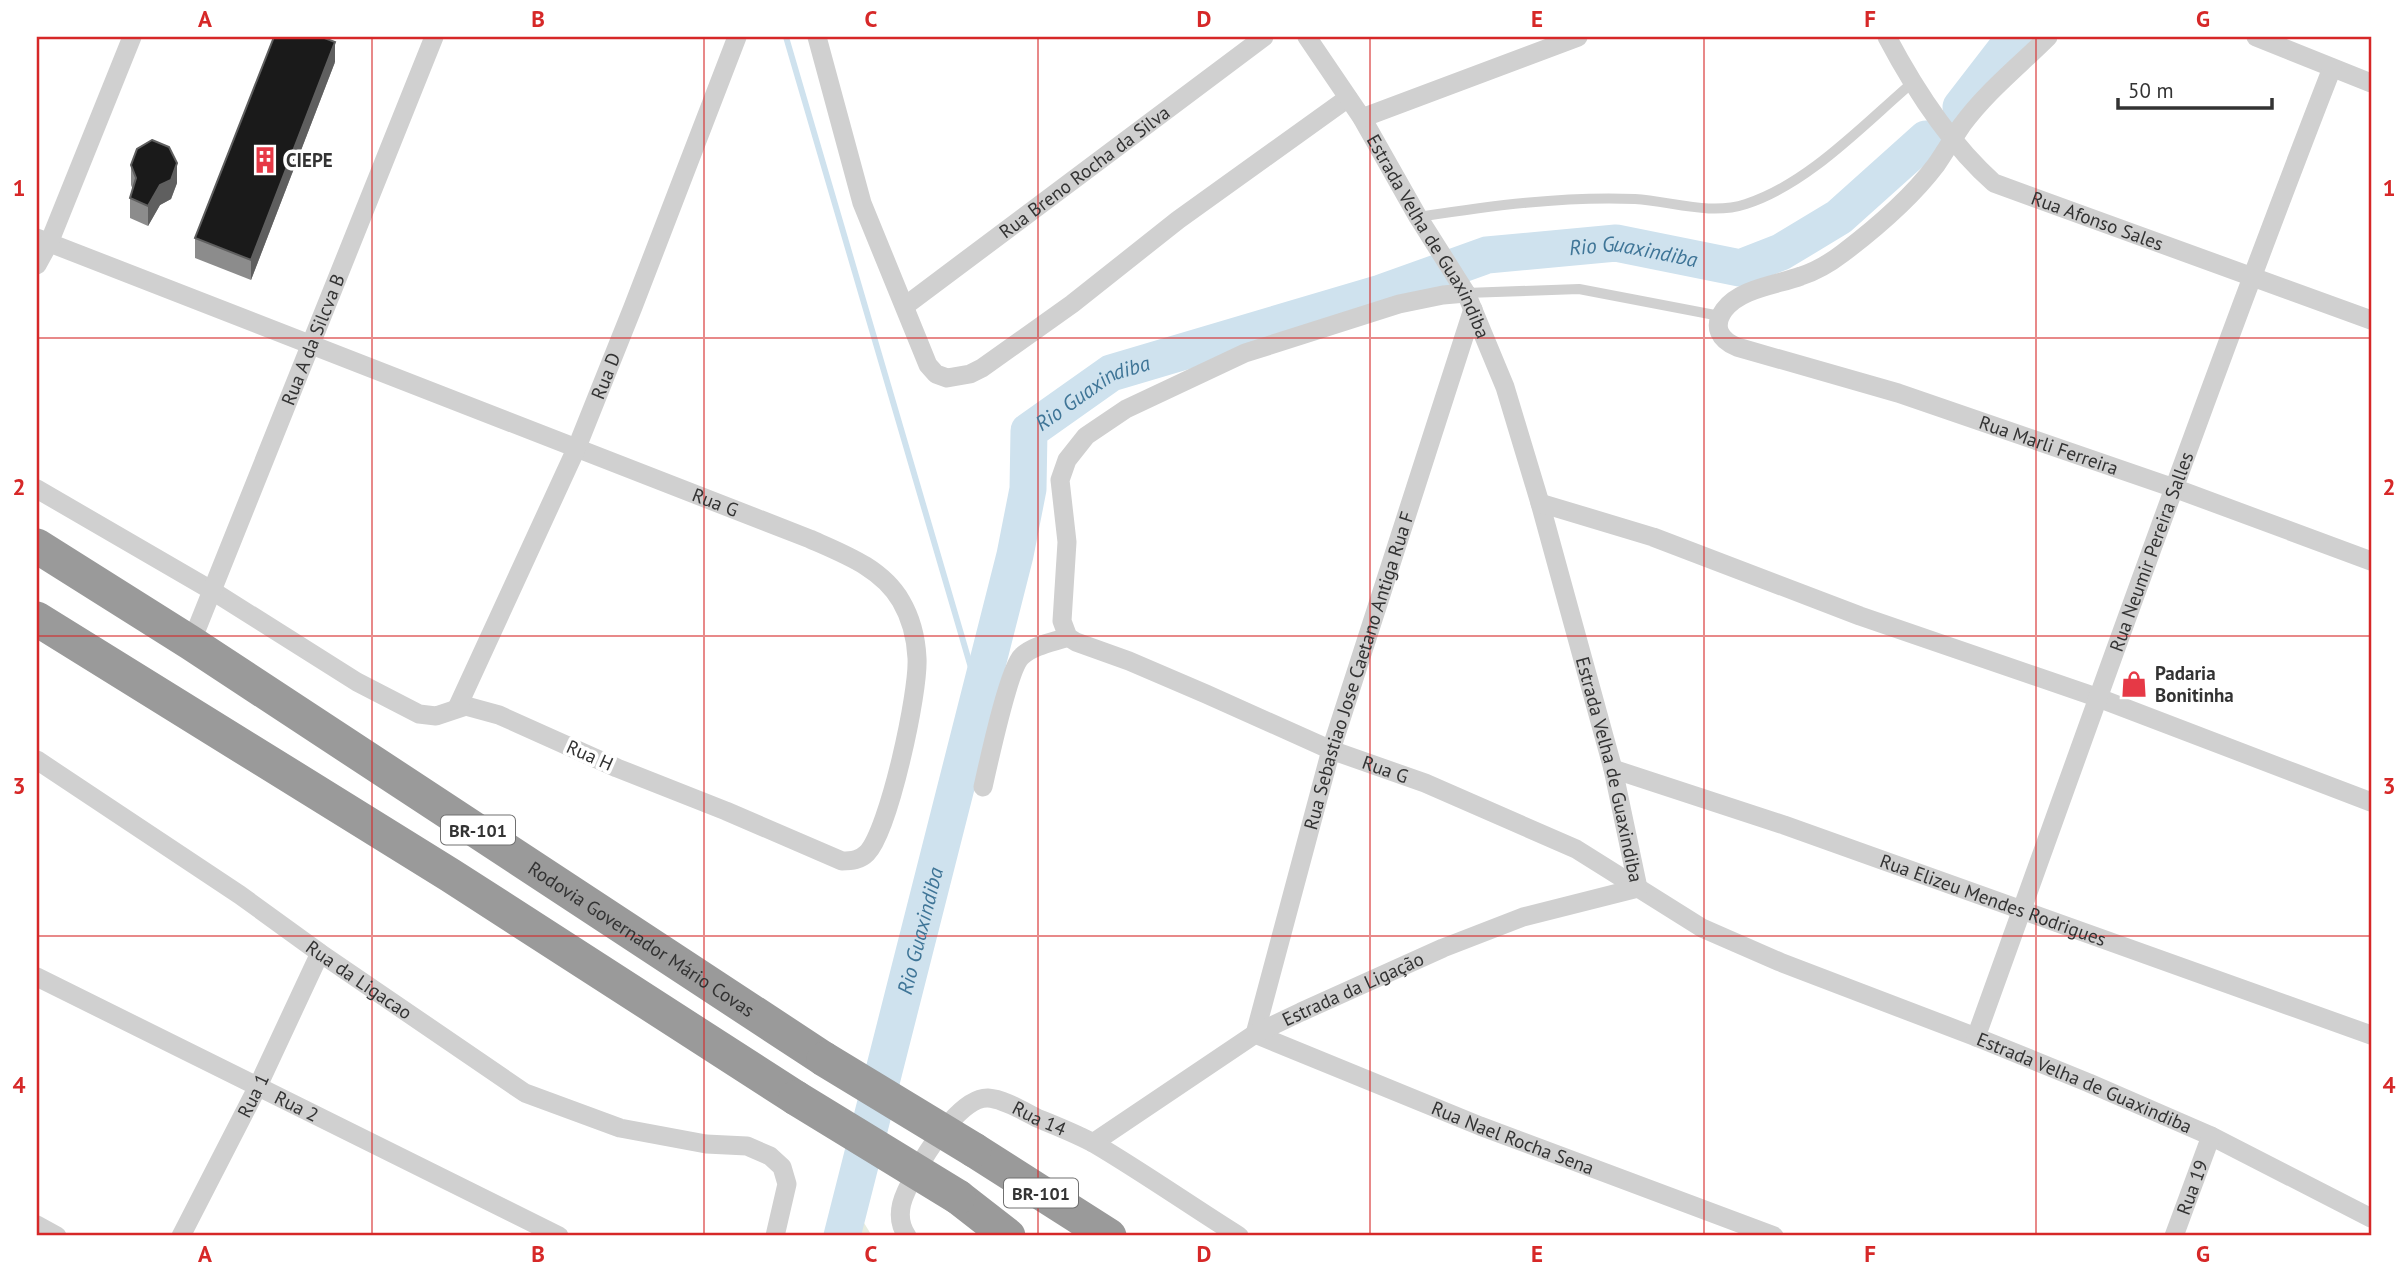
<svg xmlns="http://www.w3.org/2000/svg" width="2408" height="1273" font-family="'PT Sans',sans-serif">
<style>
.green{fill:#e6ecdf}
.lines{fill:none;stroke-linecap:round;stroke-linejoin:round}
.stream{stroke:#cfe2ee;stroke-width:6}
.river{stroke:#cfe2ee;stroke-width:37}
.lane{stroke:#d0d0d0;stroke-width:10}
.street{stroke:#d0d0d0;stroke-width:19}
.highway{stroke:#9a9a9a;stroke-width:35}
.highway-bridge{stroke:#9a9a9a;stroke-width:35}
.wall{fill:#8c8c8c}
.shaded-wall{fill:#5f5f5f}
.building{fill:#1a1a1a;stroke:#5f5f5f;stroke-width:2}
.grid{fill:none;stroke:#d62828;stroke-width:2;stroke-opacity:0.55}
.labels{text-anchor:middle;dominant-baseline:central;stroke-width:7;stroke-linejoin:round;paint-order:stroke}
.shield{fill:#fff;stroke:#707070;stroke-width:2}
.shield-label{font-size:18px;font-weight:bold;fill:#333}
.poi-label{font-size:19px;font-weight:bold;fill:#333;stroke:#fff;text-anchor:start}
.street-label{font-size:19px;fill:#333;stroke:#fff}
.water-label{font-size:21px;font-style:italic;fill:#3f7597;stroke:#fff}
.neatline{fill:none;stroke:#d62828;stroke-width:2.5}
.grid-label{font-size:23px;text-anchor:middle;font-weight:bold;fill:#d62828}
</style>
<rect width="100%" height="100%" fill="#fff"/>
<polygon class="green" points="858,1213 872,1236 846,1236"/>
<g class="lines">
<polyline class="stream" points="786,37 979,695"/>
<g class="river">
<polyline points="1961,107 2015,37"/>
<path id="s1" d="M842,1236l173,-681 13,-66 1,-58 82,-58 270,-80 106,-38 129,-12 124,25 41,-16 58,-35 87,-78"/>
</g>
<g class="lane">
<path d="M1418,217c72,-11 144,-21 217,-18 36,2 75,17 111,5 62,-20 117,-79 166,-121"/>
<polyline points="1466,293 1579,289 1720,316"/>
</g>
<g class="street">
<polyline points="817,37 862,203 928,365 936,374 947,378 970,374 982,368 1072,304 1178,220 1348,98"/>
<path id="s2" d="M1307,37l55,81 56,99 48,76 39,94 35,116 73,266 25,119"/>
<path id="s3" d="M1887,37c28,53 62,106 107,146l377,137"/>
<path id="s4" d="M2048,37c-28,28 -62,55 -86,88 -9,13 -17,27 -26,40 -25,33 -60,63 -93,88 -13,10 -26,18 -42,23 -24,9 -61,12 -77,34 -12,17 -4,30 13,37l161,46 276,95 197,73"/>
<polyline points="2256,37 2371,83"/>
<polyline points="1362,118 1578,37"/>
<path id="s5" d="M37,238l773,301c34,15 72,29 91,62 10,17 15,37 16,57 2,34 -28,172 -50,195 -7,7 -15,8 -25,8l-116,-50 -109,-43 -118,-53 -33,-9 -30,10 -17,-2 -62,-32 -146,-92 -174,-101"/>
<polyline points="37,265 49,243 132,37"/>
<path id="s6" d="M1466,293l-23,2 -44,9 -154,49 -119,56 -40,27 -19,24 -7,20 7,62 -5,79 6,16 8,5 53,19 77,33 125,56 94,33 151,66 126,79 78,34 196,75 113,46 122,53 160,82"/>
<path id="s7" d="M905,306l359,-269"/>
<polyline points="1540,503 1653,537 1860,616 2096,697 2371,802"/>
<path id="s8" d="M191,643l243,-606"/>
<path id="s9" d="M457,708l120,-261 56,-140 104,-270"/>
<path id="s10" d="M37,760l203,135 80,58 205,140 95,35 86,16 41,2 23,10 12,11 5,17 -12,52"/>
<path id="s11" d="M1613,769l171,56 587,210"/>
<path d="M983,787c5,-22 26,-120 39,-131 12,-11 32,-14 46,-19"/>
<path id="s12" d="M37,977l522,259"/>
<path id="s13" d="M1255,1034l76,-284 142,-441"/>
<path id="s14" d="M1255,1034l225,92 294,110"/>
<path id="s15" d="M1976,1037c117,-324 231,-648 356,-969"/>
<path id="s16" d="M1093,1143l162,-109 46,-22 142,-64 80,-31 115,-29"/>
<polyline points="37,1225 57,1236"/>
<path id="s17" d="M181,1236l76,-148 63,-135"/>
<path id="s18" d="M907,1236c-17,-25 2,-50 14,-73 11,-19 42,-66 67,-65 16,1 35,13 49,20 19,8 40,16 58,26 49,29 96,62 144,92"/>
<path id="s19" d="M2174,1236l37,-100"/>
</g>
<g class="highway">
<path id="s20" d="M37,546l154,97 633,416"/>
<polyline points="37,619 450,875 796,1098"/>
<polyline points="974,1150 1109,1236"/>
<polyline points="958,1197 1008,1236"/>
</g>
<g class="highway-bridge">
<polyline points="824,1059 974,1150"/>
<polyline points="796,1098 958,1197"/>
</g>
</g>
<g class="wall">
<polygon points="335,62 251,280 195,258 195,238"/>
<polygon points="131,165 177,183 171,199 160,205 148,226 130,218 130,198 133,190 131,185"/>
</g>
<g class="shaded-wall">
<polygon points="335,42 335,62 251,280 251,260"/>
<polygon points="177,163 177,183 171,199 160,205 148,226 148,206 160,185"/>
</g>
<g class="building">
<polygon points="274,37 322,37 335,42 251,260 195,238"/>
<polygon points="152,140 169,147 177,163 171,180 160,185 148,206 130,198 136,178 131,165 137,149"/>
</g>
<path class="grid" d="M372,37v1199M704,37v1199M1038,37v1199M1370,37v1199M1704,37v1199M2036,37v1199M37,338h2334M37,636h2334M37,936h2334"/>
<defs>
<symbol id="building-bare" viewBox="-9 -9 18 18"><path d="M-4-6H4V6H1V3H-1V6H-4ZM-2.5-4.3h1.7v1.8h-1.7ZM.8-4.3h1.7v1.8H.8ZM-2.5-1h1.7V.8h-1.7ZM.8-1h1.7V.8H.8Z" fill="#e63946" stroke="#fff" stroke-width="2.5" paint-order="stroke"/></symbol>
<symbol id="shop-bare" viewBox="-9 -9 18 18"><path d="M-5-2.5h2.3a2.7 3.5 0 0 1 5.4 0H5L5.5 6h-11ZM-1.5-2.5h3a1.5 2.3 0 0 0-3 0Z" fill="#e63946" stroke="#fff" stroke-width="2.5" paint-order="stroke"/></symbol>
</defs>
<g fill-rule="evenodd">
<use href="#building-bare" x="246" y="141" width="38" height="38"/>
<use href="#shop-bare" x="2115" y="665" width="38" height="38"/>
</g>
<g class="labels">
<g class="shield">
<rect x="441" y="815.5" width="74" height="29" rx="5"/>
<rect x="1004" y="1178.5" width="74" height="29" rx="5"/>
</g>
<g class="shield-label">
<text x="478" y="830">BR-101</text>
<text x="1041" y="1193">BR-101</text>
</g>
<g class="poi-label">
<text x="286" y="160">CIEPE</text>
<text x="2155" y="673">Padaria<tspan x="2155" dy="22">Bonitinha</tspan></text>
</g>
<g class="street-label">
<text stroke="none"><textPath href="#s7" startOffset="224">Rua Breno Rocha da Silva</textPath></text>
<text stroke="none"><textPath href="#s3" startOffset="292">Rua Afonso Sales</textPath></text>
<text stroke="none"><textPath href="#s2" startOffset="234">Estrada Velha de Guaxindiba</textPath></text>
<text stroke="none"><textPath href="#s8" startOffset="327">Rua A da Silcva B</textPath></text>
<text stroke="none"><textPath href="#s9" startOffset="364">Rua D</textPath></text>
<text stroke="none"><textPath href="#s4" startOffset="807">Rua Marli Ferreira</textPath></text>
<text stroke="none"><textPath href="#s5" startOffset="728">Rua G</textPath></text>
<text stroke="none"><textPath href="#s15" startOffset="516">Rua Neumir Pereira Salles</textPath></text>
<text stroke="none"><textPath href="#s13" startOffset="378">Rua Sebastiao Jose Caetano Antiga Rua F</textPath></text>
<text transform="translate(590 755) rotate(24)">Rua H</text>
<text stroke="none"><textPath href="#s6" startOffset="964">Rua G</textPath></text>
<text stroke="none"><textPath href="#s2" startOffset="800">Estrada Velha de Guaxindiba</textPath></text>
<text stroke="none"><textPath href="#s11" startOffset="402">Rua Elizeu Mendes Rodrigues</textPath></text>
<text stroke="none"><textPath href="#s20" startOffset="721">Rodovia Governador Mário Covas</textPath></text>
<text stroke="none"><textPath href="#s10" startOffset="390">Rua da Ligacao</textPath></text>
<text stroke="none"><textPath href="#s16" startOffset="303">Estrada da Ligação</textPath></text>
<text stroke="none"><textPath href="#s6" startOffset="1732">Estrada Velha de Guaxindiba</textPath></text>
<text stroke="none"><textPath href="#s17" startOffset="158">Rua 1</textPath></text>
<text stroke="none"><textPath href="#s12" startOffset="290">Rua 2</textPath></text>
<text stroke="none"><textPath href="#s18" startOffset="231">Rua 14</textPath></text>
<text stroke="none"><textPath href="#s14" startOffset="278">Rua Nael Rocha Sena</textPath></text>
<text stroke="none"><textPath href="#s19" startOffset="52">Rua 19</textPath></text>
</g>
<g class="water-label">
<text stroke="none"><textPath href="#s1" startOffset="1470">Rio Guaxindiba</textPath></text>
<text stroke="none"><textPath href="#s1" startOffset="903">Rio Guaxindiba</textPath></text>
<text stroke="none"><textPath href="#s1" startOffset="315">Rio Guaxindiba</textPath></text>
</g>
</g>
<rect width="2408" height="1273" fill="none" stroke="#ffffff" stroke-width="77"/>
<path d="M2118 98v10h154v-10" fill="none" stroke="#333333" stroke-width="3.5"/>
<text x="2128" y="98" font-size="21" fill="#333333" stroke="#ffffff" stroke-width="5" paint-order="stroke">50 m</text>
<rect x="38" y="38" width="2332" height="1196" class="neatline"/>
<g class="grid-label">
<text x="205" y="27">A</text>
<text x="538" y="27">B</text>
<text x="871" y="27">C</text>
<text x="1204" y="27">D</text>
<text x="1537" y="27">E</text>
<text x="1870" y="27">F</text>
<text x="2203" y="27">G</text>
<text x="19" y="196">1</text>
<text x="2389" y="196">1</text>
<text x="19" y="495">2</text>
<text x="2389" y="495">2</text>
<text x="19" y="794">3</text>
<text x="2389" y="794">3</text>
<text x="19" y="1093">4</text>
<text x="2389" y="1093">4</text>
<text x="205" y="1262">A</text>
<text x="538" y="1262">B</text>
<text x="871" y="1262">C</text>
<text x="1204" y="1262">D</text>
<text x="1537" y="1262">E</text>
<text x="1870" y="1262">F</text>
<text x="2203" y="1262">G</text>
</g>
</svg>
